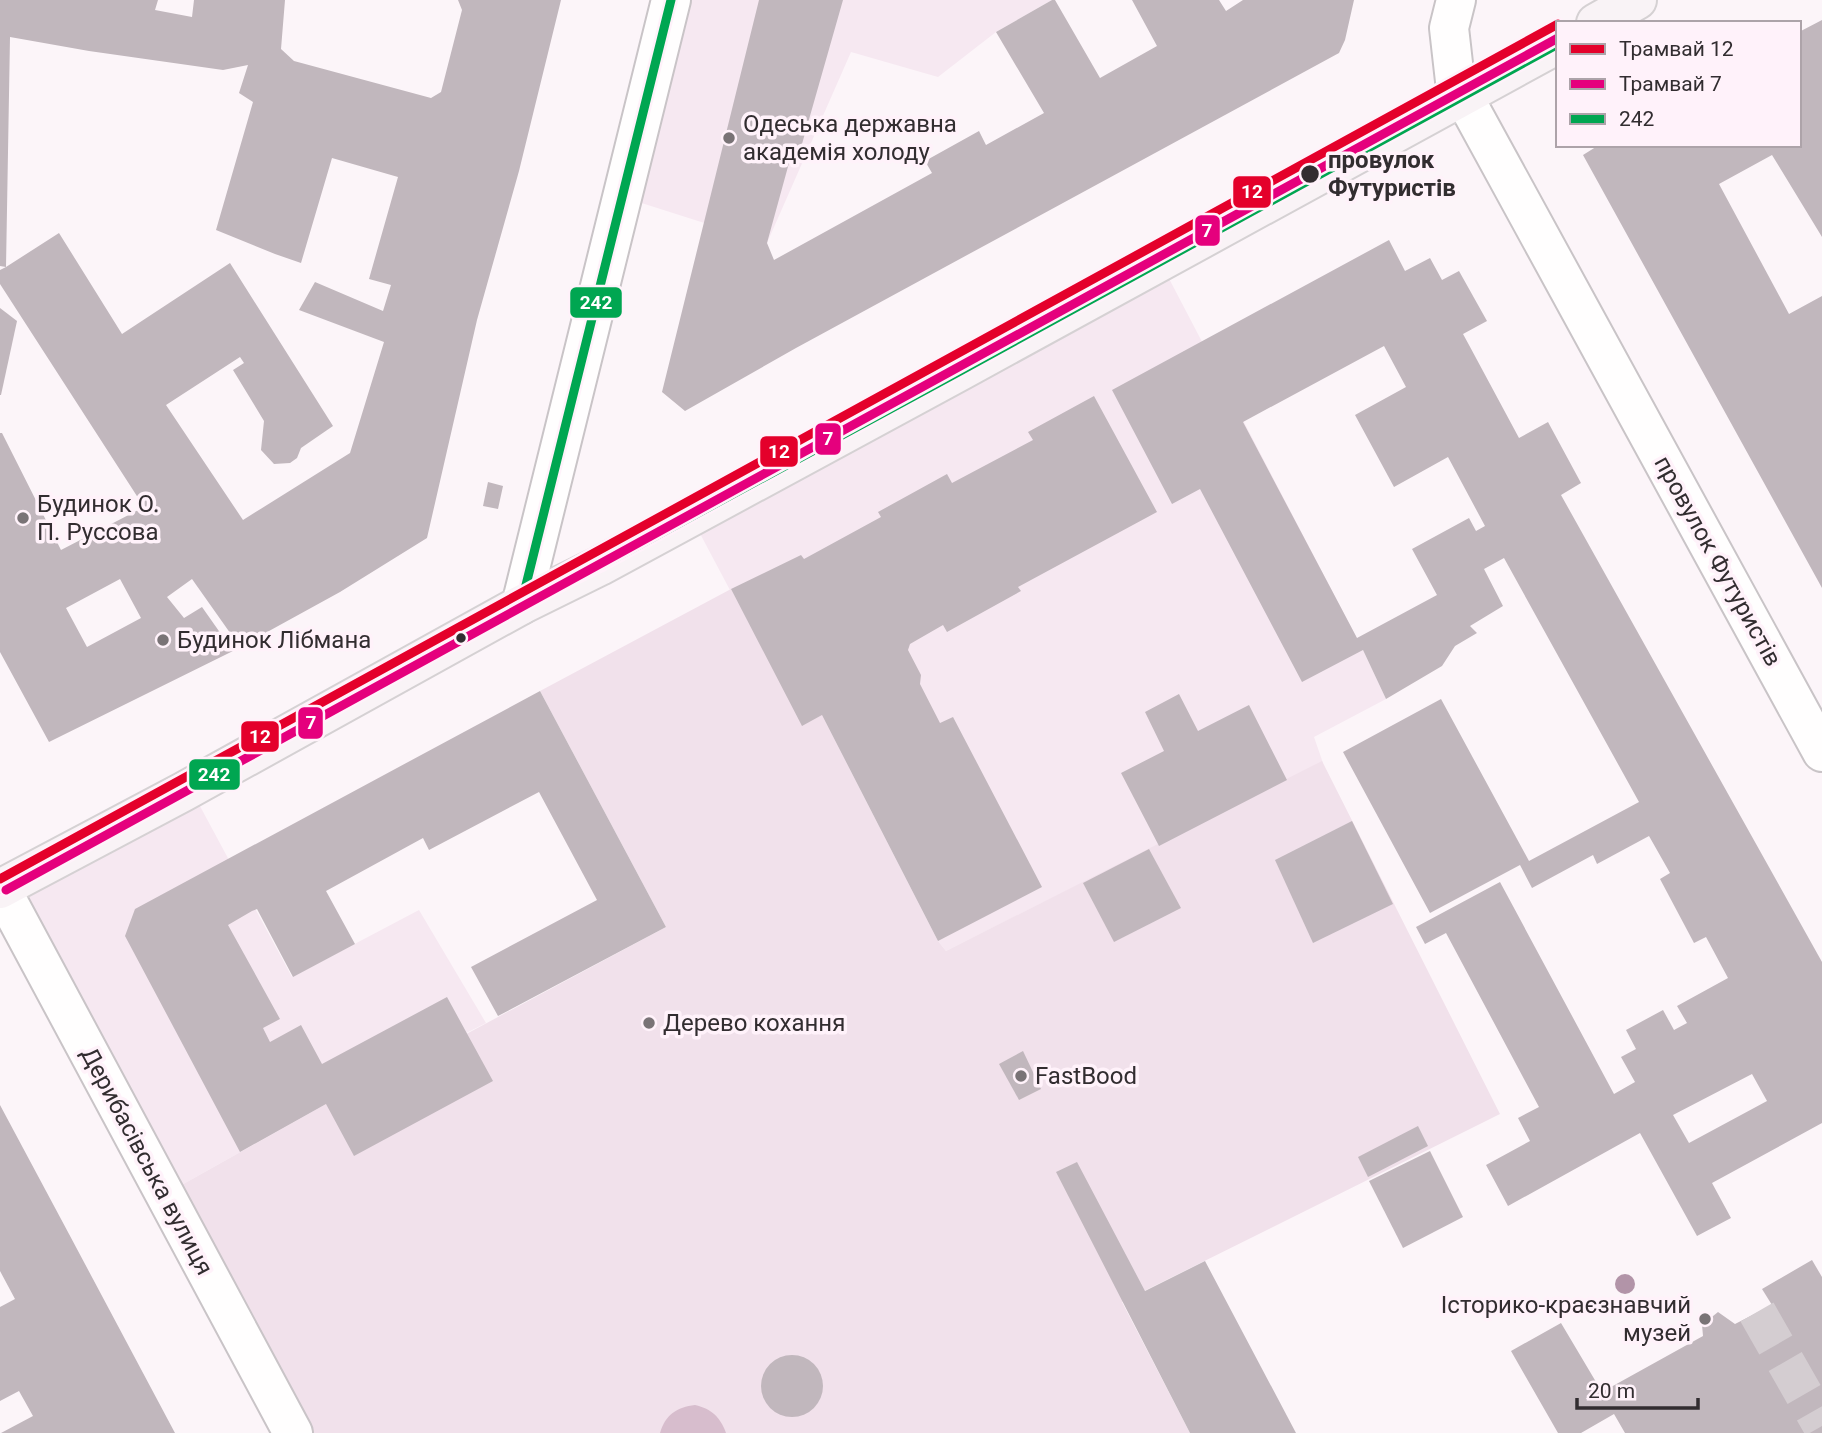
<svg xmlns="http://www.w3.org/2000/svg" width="1822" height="1433" font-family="Roboto,sans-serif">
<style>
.built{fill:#f6e8f1}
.green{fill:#f1e1eb}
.water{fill:#d7bdcd}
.building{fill:#c1b7bd;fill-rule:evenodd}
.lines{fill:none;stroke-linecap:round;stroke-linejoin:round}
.minor-tunnel{stroke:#d4cdd1;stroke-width:38;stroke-dasharray:38 19;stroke-linecap:butt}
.minor-casing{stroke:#c9c4c7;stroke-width:42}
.major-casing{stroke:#d5d1d3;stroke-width:42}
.minor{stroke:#fffefe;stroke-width:38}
.major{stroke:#f9f3f6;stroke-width:38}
.bus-1-casing{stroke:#fff2fa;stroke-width:14}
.bus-1{stroke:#00a651;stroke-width:9}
.tram-1-casing{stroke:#fff2fa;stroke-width:14}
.tram-2-casing{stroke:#fff2fa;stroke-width:14}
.tram-1{stroke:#e4002b;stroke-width:9}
.tram-2{stroke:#e5007d;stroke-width:9}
.tree{fill:#b294a8}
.poi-dot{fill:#797376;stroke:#fff2fa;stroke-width:2.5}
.stop-dot{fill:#322d30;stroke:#fff2fa;stroke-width:2.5}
.labels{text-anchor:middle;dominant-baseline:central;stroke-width:7;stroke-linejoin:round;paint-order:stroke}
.poi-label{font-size:24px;fill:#322d30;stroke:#fff2fa;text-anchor:start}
.stop-label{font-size:24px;font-weight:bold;fill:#322d30;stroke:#fff2fa;text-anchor:start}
.street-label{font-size:24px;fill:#322d30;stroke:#fff2fa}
.line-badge{stroke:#fff2fa;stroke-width:2.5}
.badge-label{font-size:19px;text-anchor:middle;font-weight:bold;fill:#fff}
</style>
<rect width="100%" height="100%" fill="#fcf5f9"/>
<g class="built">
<polygon points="678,0 1052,0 996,32 938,77 851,52 767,243 629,199"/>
<polygon points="1164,269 1363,650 1386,699 1314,737 1323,763 946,951 938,941 822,716 802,726 696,526"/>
<polygon points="194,795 292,977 419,910 486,1023 326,1104 178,1187 13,896"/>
</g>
<polygon class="green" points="731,589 803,725 822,715 938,941 946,951 1322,761 1500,1114 1122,1302 1190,1433 307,1433 178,1187 326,1104 470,1032 666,927 540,691"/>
<path class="water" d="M695,1405c17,4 25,12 31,28h-66c5,-18 17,-26 35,-28z"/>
<g class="building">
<path d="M0,0h158l-3,10 37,7 2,-17h91l-4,49 13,12 137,37 10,-6 21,-82 -4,-10h103l-42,171 -42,149 -50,218 -87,54 -100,55 -48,-68 -25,18 17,21 18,-11 31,44 -184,91 -49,-90v-219h2l59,117 83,-43 -144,-223v-14l6,-3 -6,-1zM10,37l79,14 134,19 25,-5 -9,28 14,9 -37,128 59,24 26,9 31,-105 66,19 -29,102 22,6 -8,26 -68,-29 -16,28 85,32 -34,111 -107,67 -77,-115 74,-48 4,6 -11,7 31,51 -3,29 13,14 16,-1 7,-5 4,-10 32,-22 -103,-163 -108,71 -63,-101 -53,34zM120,579l21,39 -54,29 -21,-39z"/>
<polygon points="759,0 843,0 798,158 789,163 767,243 774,260 932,173 925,161 979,131 986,145 1044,113 996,32 1052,0 1055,0 1100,78 1157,46 1132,0 1219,0 1226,11 1243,0 1354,0 1345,40 1339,53 796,348 685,411 662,392"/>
<polygon points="1822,20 1822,237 1772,155 1719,184 1789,314 1822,296 1822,588 1583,155 1599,145 1799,145 1799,32"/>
<path d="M1389,240l16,31 25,-13 12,22 17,-9 28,50 -24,13 6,11 50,93 29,-16 33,61 -20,12 261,467v161l-110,60 19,35 -34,18 -57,-103 -132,73 -22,-41 44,-24 -12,-23 21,-11 -93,-174 -21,11 -9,-17 84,-45 114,212 21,-12 -14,-25 15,-8 -10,-19 37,-20 11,20 13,-7 -10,-17 51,-28 -22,-41 -12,6 -34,-64 10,-6 -21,-37 -52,28 -4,-9 -61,33 -12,-23 -90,48 -87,-161 98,-53 88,162 110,-59 -135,-244 -20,11 19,37 -33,20 7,7 -22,13 -13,20 -56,33 -23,-49 -61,32 -102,-193 -28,15 -60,-114zM1384,346l22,41 -51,28 39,72 54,-30 37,69 -9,5 -7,-13 -57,31 25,46 -80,43 -114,-216zM1752,1074l15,27 -78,42 -16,-28z"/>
<polygon points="0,308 17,321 1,395 0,395"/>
<polygon points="1094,396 1157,512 1018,587 1021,591 947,632 943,625 910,644 908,650 921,675 920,684 940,723 953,717 1042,887 938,941 822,715 802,726 731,589 801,555 804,559 881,517 878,512 947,474 952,483 1033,440 1028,432"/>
<polygon points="488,482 503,486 498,509 483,506"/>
<polygon points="540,691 666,927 498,1016 471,967 597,900 539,792 429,850 423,838 326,891 355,944 293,977 257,909 252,911 228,925 280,1019 263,1028 270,1042 301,1025 322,1064 447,997 493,1081 354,1156 326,1104 240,1152 125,936 135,909"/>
<polygon points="1179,694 1198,731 1249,705 1287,780 1159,846 1121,773 1164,751 1145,712"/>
<polygon points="1352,821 1393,904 1313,943 1275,860"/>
<polygon points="1149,849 1181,908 1114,942 1083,883"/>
<polygon points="1023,1051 1041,1089 1019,1100 999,1064"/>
<polygon points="0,1105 69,1234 175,1433 1,1433 33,1416 19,1391 0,1401 0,1307 15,1299 0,1271"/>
<polygon points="1418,1126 1428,1146 1368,1177 1358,1157"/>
<polygon points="1430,1151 1463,1217 1403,1248 1369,1181"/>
<polygon points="1077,1162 1145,1291 1205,1261 1296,1433 1190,1433 1056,1172"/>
<polygon points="1812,1260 1822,1277 1822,1433 1625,1433 1614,1414 1581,1433 1558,1433 1511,1351 1561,1323 1602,1392 1703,1336 1702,1325 1718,1312 1735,1324 1772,1305 1762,1289"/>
<circle cx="792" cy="1386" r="31"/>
</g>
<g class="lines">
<polyline class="minor-tunnel" points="1757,1312 1822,1426"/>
<defs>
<g id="minor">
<polyline points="1456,0 1449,28 1455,81 1822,752"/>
<polyline points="521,605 671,0"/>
<polyline points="0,887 293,1433"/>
</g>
<g id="major">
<polyline points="1596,23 1637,0"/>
<polyline points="0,889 183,792 521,605 600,566 962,370 1558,44"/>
</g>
</defs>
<use href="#minor" class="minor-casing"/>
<use href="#major" class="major-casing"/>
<use href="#minor" class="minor"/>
<use href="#major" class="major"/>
<defs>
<g id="bus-1">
<polyline points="521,605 671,0"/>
<polyline points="0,889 183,792 521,605 600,566 962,370 1558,44"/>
</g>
</defs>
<use href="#bus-1" class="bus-1-casing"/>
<use href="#bus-1" class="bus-1"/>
<defs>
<polyline id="tram-1" points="0,879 1558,24"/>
<polyline id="tram-2" points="6,890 1558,38"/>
</defs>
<use href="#tram-1" class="tram-1-casing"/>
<use href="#tram-2" class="tram-2-casing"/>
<use href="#tram-1" class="tram-1"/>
<use href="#tram-2" class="tram-2"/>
</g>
<circle class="tree" cx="1625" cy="1284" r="10"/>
<g class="poi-dot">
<circle cx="729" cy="138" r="7"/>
<circle cx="23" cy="518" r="7"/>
<circle cx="163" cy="640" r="7"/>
<circle cx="649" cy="1023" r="7"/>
<circle cx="1021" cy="1076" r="7"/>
<circle cx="1705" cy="1319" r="7"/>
</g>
<g class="stop-dot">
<circle cx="1310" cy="174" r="10"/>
<circle cx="461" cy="638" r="6"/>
</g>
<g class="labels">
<g class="poi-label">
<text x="743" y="124">Одеська державна<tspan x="743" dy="28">академія холоду</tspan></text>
<text x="37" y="504">Будинок О.<tspan x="37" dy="28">П. Руссова</tspan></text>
<text x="177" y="640">Будинок Лібмана</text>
<text x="663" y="1023">Дерево кохання</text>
<text x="1035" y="1076">FastBood</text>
<text x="1691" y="1305" text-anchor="end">Історико-краєзнавчий<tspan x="1691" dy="28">музей</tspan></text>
</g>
<g class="stop-label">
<text x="1328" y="160">провулок<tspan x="1328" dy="28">Футуристів</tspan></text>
</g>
<g class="street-label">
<text transform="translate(1718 561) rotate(61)">провулок Футуристів</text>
<text transform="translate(147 1161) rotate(62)">Дерибасівська вулиця</text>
</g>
</g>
<g class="line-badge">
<rect x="1232" y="175" width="40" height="34" rx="7" fill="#e4002b"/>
<rect x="1194" y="214" width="27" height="33" rx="7" fill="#e5007d"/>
<rect x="569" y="286" width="54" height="33" rx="7" fill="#00a651"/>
<rect x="814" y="422" width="28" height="34" rx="7" fill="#e5007d"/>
<rect x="759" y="435" width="40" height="33" rx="7" fill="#e4002b"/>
<rect x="297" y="706" width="27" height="34" rx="7" fill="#e5007d"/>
<rect x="240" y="720" width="40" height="33" rx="7" fill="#e4002b"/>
<rect x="188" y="758" width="53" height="33" rx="7" fill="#00a651"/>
</g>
<g class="badge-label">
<text x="1252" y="198">12</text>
<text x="1207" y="237">7</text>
<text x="596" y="309">242</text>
<text x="828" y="445">7</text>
<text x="779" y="458">12</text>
<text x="311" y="729">7</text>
<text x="260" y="743">12</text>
<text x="214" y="781">242</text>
</g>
<rect x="1556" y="21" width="245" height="126" fill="#fff2fa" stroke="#ada3a9" stroke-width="2"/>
<rect x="1570" y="44" width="35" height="10" fill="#e4002b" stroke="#ada3a9" stroke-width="2"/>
<text x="1619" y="56" font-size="21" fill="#322d30">Трамвай 12</text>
<rect x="1570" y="79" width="35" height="10" fill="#e5007d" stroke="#ada3a9" stroke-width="2"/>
<text x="1619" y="91" font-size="21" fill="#322d30">Трамвай 7</text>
<rect x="1570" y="114" width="35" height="10" fill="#00a651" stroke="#ada3a9" stroke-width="2"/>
<text x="1619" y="126" font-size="21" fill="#322d30">242</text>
<path d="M1577 1398v10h121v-10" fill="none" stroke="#322d30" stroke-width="3.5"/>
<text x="1588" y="1398" font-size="21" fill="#322d30" stroke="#fff2fa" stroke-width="5" paint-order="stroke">20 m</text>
</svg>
